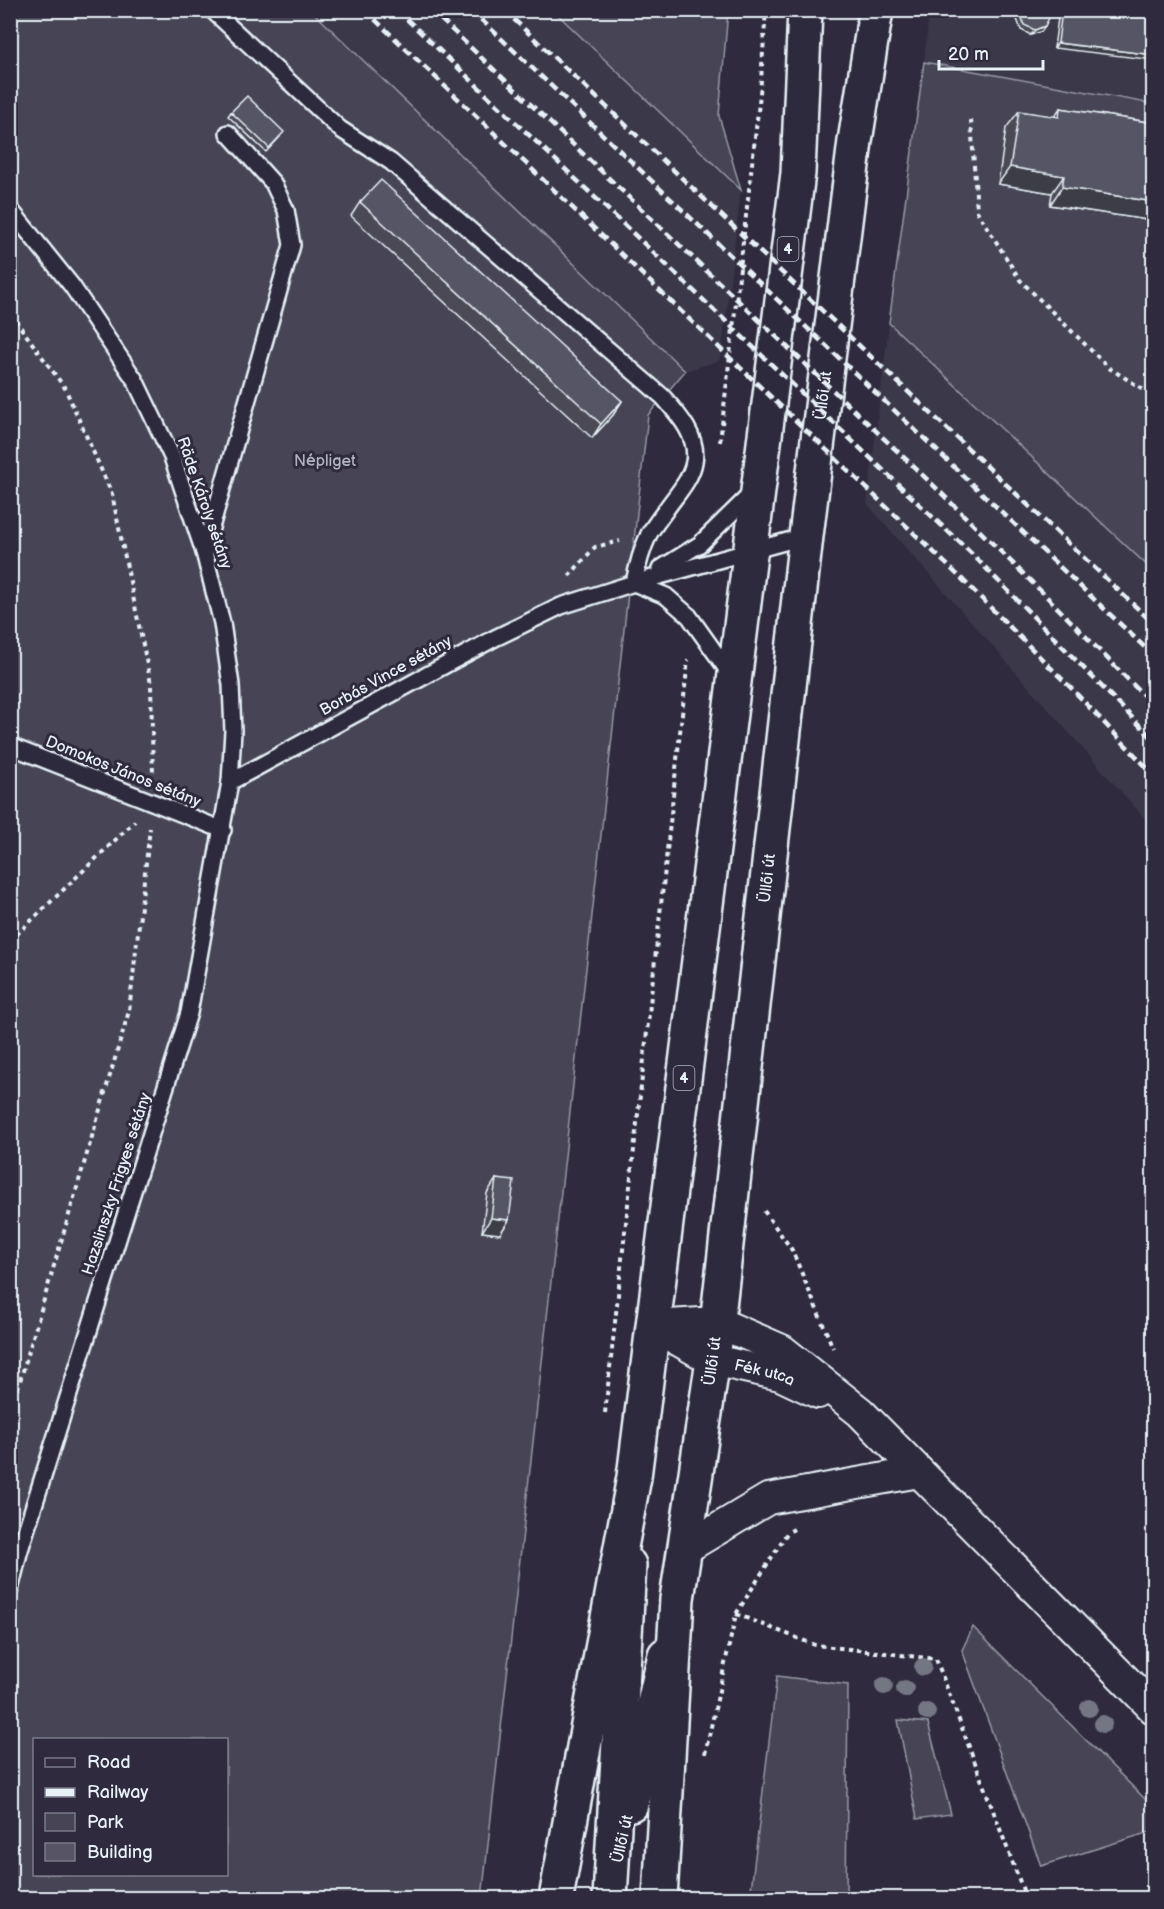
<svg xmlns="http://www.w3.org/2000/svg" width="1164" height="1909" font-family="'Balsamiq Sans',sans-serif">
<style>
.built{fill:#3b3749}
.green{fill:#464455;stroke:#979aa6;stroke-width:1.5;fill-rule:evenodd}
.lines{fill:none;stroke-linecap:round;stroke-linejoin:round}
.lane-casing{stroke:#e8f1f8;stroke-width:20}
.street-casing{stroke:#e8f1f8;stroke-width:34}
.secondary-casing{stroke:#e8f1f8;stroke-width:38}
.primary-casing{stroke:#e8f1f8;stroke-width:38}
.path{stroke:#e8f1f8;stroke-width:4;stroke-dasharray:4.5 4.5;stroke-linecap:butt}
.lane{stroke:#2f2a3d;stroke-width:15}
.street{stroke:#2f2a3d;stroke-width:30}
.secondary{stroke:#2f2a3d;stroke-width:33}
.primary{stroke:#2f2a3d;stroke-width:33}
.rail{stroke:#e8f1f8;stroke-width:4.5;stroke-dasharray:9 4.5;stroke-linecap:butt}
.tree{fill:#757684}
.wall{fill:#4b4957;stroke:#e8f1f8;stroke-width:1.5}
.shaded-wall{fill:#3d3c47;stroke:#e8f1f8;stroke-width:1.5}
.building{fill:#575565;stroke:#e8f1f8;stroke-width:1.5}
.labels{text-anchor:middle;dominant-baseline:central;stroke-width:6;stroke-linejoin:round;paint-order:stroke}
.shield{fill:#2f2a3d;stroke:#b0b5c0;stroke-width:1.5}
.shield-label{font-size:15px;font-weight:bold;fill:#e8f1f8}
.street-label{font-size:16px;fill:#e8f1f8;stroke:#2f2a3d}
.park-label{font-size:16px;fill:#afb4bf;stroke:#2f2a3d}
</style>
<rect width="100%" height="100%" fill="#2f2a3d"/>
<filter id="ink" filterUnits="userSpaceOnUse"><feTurbulence type="fractalNoise" baseFrequency=".0167" numOctaves="2"/><feDisplacementMap in="SourceGraphic" scale="12" xChannelSelector="R" yChannelSelector="G"/><feConvolveMatrix kernelMatrix="1 2 1 2 8 2 1 2 1" color-interpolation-filters="sRGB"/></filter>
<g filter="url(#ink)">
<g class="built">
<polygon points="119,11 554,11 741,190 722,350 719,361 685,371 648,415"/>
<polygon points="929,11 1153,11 1153,104 924,62"/>
<polygon points="889,323 1153,571 1153,828 867,504"/>
</g>
<g class="green">
<path d="M11,11h301l373,360 -37,44 -166,1483h-471zM34,1740h192v134h-192z"/>
<polygon points="554,11 728,11 719,116 741,190"/>
<polygon points="924,62 1153,104 1153,571 889,323"/>
<polygon points="973,1627 1153,1807 1153,1831 1041,1866 962,1650"/>
<polygon points="777,1676 848,1685 846,1898 750,1898"/>
<polygon points="898,1720 928,1723 951,1814 917,1819"/>
</g>
<g class="lines">
<defs>
<g id="lane">
<path d="M212,10l128,119 51,33 272,235c15,17 36,40 31,65 -3,18 -19,34 -29,49 -5,7 -11,15 -16,23 -7,15 -12,33 -15,49"/>
<polyline points="10,209 72,286 135,380 172,457 204,552 222,623 231,685 233,731 230,782 189,1013 19,1553 10,1590"/>
<polyline points="204,552 292,245 286,210 273,183 228,133"/>
<polyline points="660,569 700,544 754,491"/>
<polyline points="634,583 666,596 689,616 731,675"/>
<polyline points="10,746 223,830"/>
<polyline points="230,782 495,638 561,606 634,583 806,536"/>
</g>
<g id="street">
<polyline points="653,1326 717,1322 782,1350 860,1412 1154,1709"/>
<path id="s1" d="M653,1326l60,34 67,15 38,18"/>
<polyline points="686,1548 768,1499 919,1472"/>
</g>
<g id="secondary">
<polyline points="631,1804 665,1655"/>
<polyline points="610,1898 629,1565"/>
</g>
<g id="primary">
<polyline points="556,1898 634,1477 798,173 805,10"/>
<path id="s2" d="M660,1898l17,-299 36,-239 93,-824 49,-395 21,-131"/>
</g>
</defs>
<use href="#lane" class="lane-casing"/>
<use href="#street" class="street-casing"/>
<use href="#secondary" class="secondary-casing"/>
<use href="#primary" class="primary-casing"/>
<g class="path">
<polyline points="971,120 977,211 1020,280 1109,368 1154,396"/>
<polyline points="10,313 65,388 112,494 151,684 153,776"/>
<polyline points="720,442 760,94 766,10"/>
<polyline points="569,576 595,547 620,541"/>
<polyline points="10,941 135,821"/>
<polyline points="764,1211 792,1250 833,1348"/>
<polyline points="605,1413 688,660"/>
<polyline points="10,1415 129,1011 150,828"/>
<polyline points="736,1614 815,1645 936,1659 1026,1898"/>
<polyline points="705,1754 736,1614 787,1533 794,1529"/>
</g>
<use href="#lane" class="lane"/>
<use href="#street" class="street"/>
<use href="#secondary" class="secondary"/>
<use href="#primary" class="primary"/>
<g class="rail">
<polyline points="365,10 962,579 1071,688 1154,775"/>
<polyline points="397,10 975,557 1154,740"/>
<polyline points="431,10 931,483 1046,596 1154,706"/>
<polyline points="471,10 1154,656"/>
<polyline points="504,10 1154,624"/>
</g>
</g>
<g class="tree">
<circle cx="923" cy="1667" r="9"/>
<circle cx="884" cy="1686" r="9"/>
<circle cx="905" cy="1689" r="9"/>
<circle cx="1089" cy="1708" r="9"/>
<circle cx="927" cy="1712" r="9"/>
<circle cx="1103" cy="1724" r="9"/>
</g>
<g class="wall">
<polygon points="1022,10 1048,10 1045,26 1042,31 1031,35 1021,30 1017,19"/>
<polygon points="1059,10 1154,10 1054,48"/>
<polygon points="1060,108 1154,123 1154,221 1050,205 1052,193 998,184 1006,128 1019,111 1054,117"/>
<polygon points="231,112 280,137 266,152 228,116"/>
<polygon points="360,202 622,401 613,415 592,438 351,216"/>
<polygon points="496,1179 509,1220 500,1234 482,1232 487,1193"/>
</g>
<g class="shaded-wall">
<polygon points="1045,26 1042,31 1031,35 1035,30"/>
<polygon points="1058,43 1154,55 1154,60 1054,48"/>
<polygon points="1010,167 1064,176 1052,193 998,184"/>
<polygon points="1062,187 1154,202 1154,221 1050,205"/>
<polygon points="622,401 613,415 592,438 601,424"/>
<polygon points="491,1218 509,1220 500,1234 482,1232"/>
</g>
<g class="building">
<polygon points="1023,10 1048,10 1050,16 1045,26 1035,30 1024,25 1021,14"/>
<polygon points="1062,10 1154,10 1154,55 1058,43"/>
<polygon points="247,96 284,132 269,148 231,112"/>
<polygon points="1060,108 1154,123 1154,202 1062,187 1064,176 1010,167 1019,111 1059,117"/>
<polygon points="381,180 622,401 601,424 360,202"/>
<polygon points="496,1179 514,1181 509,1220 491,1218"/>
</g>
</g>
<g class="labels">
<g class="shield">
<rect x="777.5" y="237" width="21" height="24" rx="4.5"/>
<rect x="673.5" y="1066" width="21" height="24" rx="4.5"/>
</g>
<g class="shield-label">
<text x="788" y="249">4</text>
<text x="684" y="1078">4</text>
</g>
<g class="street-label">
<text stroke="none"><textPath href="#s2" startOffset="1512">Üllői út</textPath></text>
<text transform="translate(204 503) rotate(71)">Räde Károly sétány</text>
<text transform="translate(386 676) rotate(-29)">Borbás Vince sétány</text>
<text transform="translate(123 772) rotate(22)">Domokos János sétány</text>
<text stroke="none"><textPath href="#s2" startOffset="1026">Üllői út</textPath></text>
<text transform="translate(117 1184) rotate(-72)">Hazslinszky Frigyes sétány</text>
<text stroke="none"><textPath href="#s2" startOffset="540">Üllői út</textPath></text>
<text stroke="none"><textPath href="#s1" startOffset="122">Fék utca</textPath></text>
<text transform="translate(623 1839) rotate(-77)">Üllői út</text>
</g>
<g class="park-label">
<text x="325" y="461">Népliget</text>
</g>
</g>
<rect width="1164" height="1909" fill="none" stroke="#2f2a3d" stroke-width="36"/>
<rect x="18" y="18" width="1128" height="1873" fill="none" stroke="#e8f1f8" stroke-width="2" filter="url(#ink)"/>
<rect x="33" y="1738" width="195" height="138" fill="#2f2a3d" stroke="#797a88" stroke-width="1.5"/>
<rect x="45" y="1758" width="30" height="9" fill="#2f2a3d" stroke="#797a88" stroke-width="1.5"/>
<text x="87" y="1768" font-size="18" fill="#e8f1f8">Road</text>
<rect x="45" y="1788" width="30" height="9" fill="#e8f1f8" stroke="#797a88" stroke-width="1.5"/>
<text x="87" y="1798" font-size="18" fill="#e8f1f8">Railway</text>
<rect x="45" y="1813" width="30" height="18" fill="#464455" stroke="#797a88" stroke-width="1.5"/>
<text x="87" y="1828" font-size="18" fill="#e8f1f8">Park</text>
<rect x="45" y="1843" width="30" height="18" fill="#575565" stroke="#797a88" stroke-width="1.5"/>
<text x="87" y="1858" font-size="18" fill="#e8f1f8">Building</text>
<path d="M939 60v9h104v-9" fill="none" stroke="#e8f1f8" stroke-width="3"/>
<text x="948" y="60" font-size="18" fill="#e8f1f8" stroke="#2f2a3d" stroke-width="4.5" paint-order="stroke">20 m</text>
</svg>
